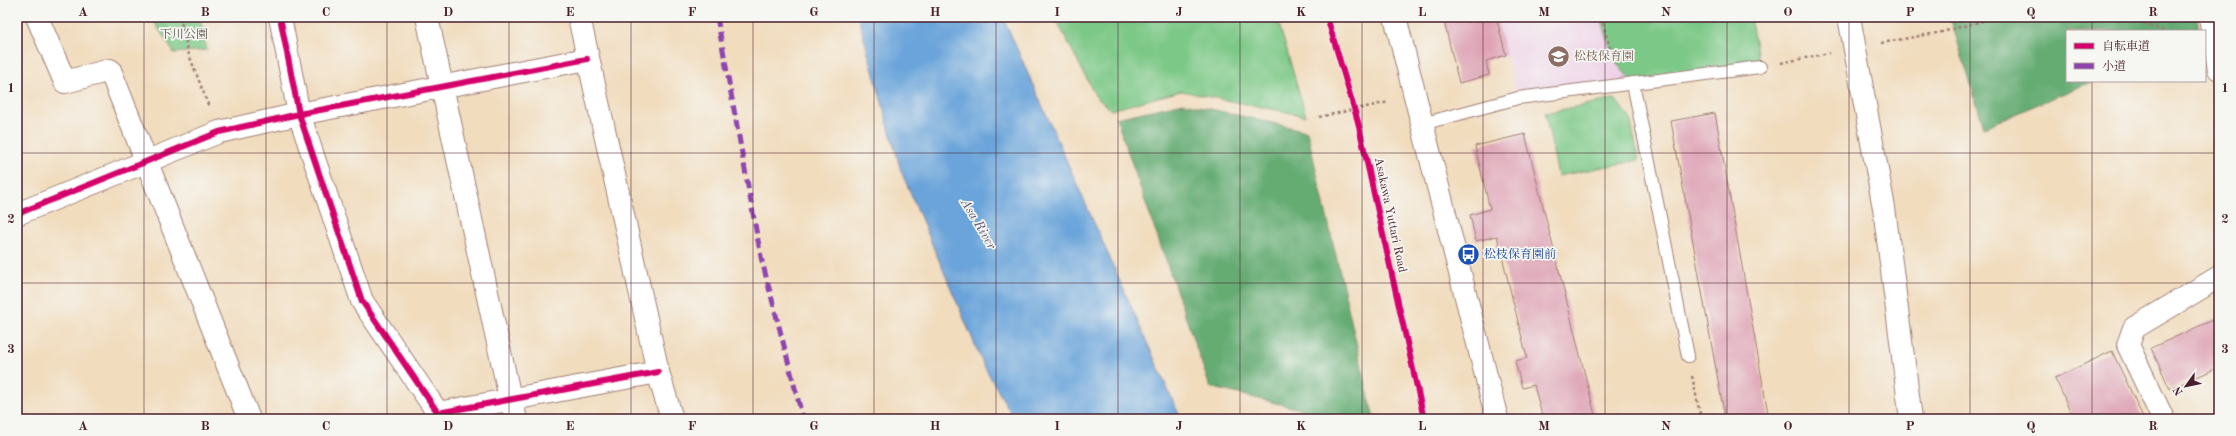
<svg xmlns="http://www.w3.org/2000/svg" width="2236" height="436" font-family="'Old Standard TT','Noto Serif JP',serif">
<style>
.built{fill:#eed0e7}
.green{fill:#7cc886;stroke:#637458}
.forest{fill:#65ac73;stroke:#58664f}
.water{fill:#6ba4da;stroke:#5a6282}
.building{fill:#dea2b4}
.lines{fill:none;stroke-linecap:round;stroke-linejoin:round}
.service-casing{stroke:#9e7e74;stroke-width:14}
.minor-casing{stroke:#9e7e74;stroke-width:24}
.tertiary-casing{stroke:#9e7e74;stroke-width:24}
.path{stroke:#9e7e74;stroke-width:2.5;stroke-dasharray:3 3;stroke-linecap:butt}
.service{stroke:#fff;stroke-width:12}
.minor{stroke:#fff;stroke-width:22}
.tertiary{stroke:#fff;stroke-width:22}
.quiet{stroke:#8e44ad;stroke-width:5;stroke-dasharray:10 5;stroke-linecap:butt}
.cycleway-casing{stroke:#f6f6f2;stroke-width:8}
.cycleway{stroke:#d6006c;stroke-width:6}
.grid{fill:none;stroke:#4a1f2b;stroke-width:1;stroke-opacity:0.55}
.labels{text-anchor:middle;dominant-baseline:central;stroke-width:3.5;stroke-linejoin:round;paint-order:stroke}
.park-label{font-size:12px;fill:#595246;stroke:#f6f6f2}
.education-label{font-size:12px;fill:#785e54;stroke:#f6f6f2;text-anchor:start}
.street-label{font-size:12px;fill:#4a1f2b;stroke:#f6f6f2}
.transit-label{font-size:12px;fill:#164399;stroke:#f6f6f2;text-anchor:start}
.water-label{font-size:13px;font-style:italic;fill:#575471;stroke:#f6f6f2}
.neatline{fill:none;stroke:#4a1f2b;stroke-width:1.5}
.grid-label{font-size:13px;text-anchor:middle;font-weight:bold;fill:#4a1f2b}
</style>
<rect width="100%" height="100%" fill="#f6f6f2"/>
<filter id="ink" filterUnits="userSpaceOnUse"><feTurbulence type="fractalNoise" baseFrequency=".025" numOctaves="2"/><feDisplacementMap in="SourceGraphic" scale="8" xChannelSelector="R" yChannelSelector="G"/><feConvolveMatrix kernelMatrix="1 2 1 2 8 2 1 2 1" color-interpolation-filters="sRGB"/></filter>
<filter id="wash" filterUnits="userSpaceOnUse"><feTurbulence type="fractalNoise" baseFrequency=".012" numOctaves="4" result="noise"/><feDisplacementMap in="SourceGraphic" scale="16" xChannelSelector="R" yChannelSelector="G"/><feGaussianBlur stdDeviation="0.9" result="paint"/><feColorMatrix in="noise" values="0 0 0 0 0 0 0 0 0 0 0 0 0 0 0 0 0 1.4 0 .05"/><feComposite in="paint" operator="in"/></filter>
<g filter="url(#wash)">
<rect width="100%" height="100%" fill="#f1dcbd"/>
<polygon class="built" points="1443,17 1601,17 1613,58 1633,83 1518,98 1506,56 1456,68"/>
<g class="green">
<polygon points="151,17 200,17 207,50 174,53"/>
<polygon points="1055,17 1277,17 1306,116 1181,91 1111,110 1096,97"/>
<polygon points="1601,17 1750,17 1760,67 1633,83 1613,58"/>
<polygon points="1615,99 1630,118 1639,160 1558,176 1545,113"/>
</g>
<g class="forest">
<polygon points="1950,17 2197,17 2199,31 2067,31 2067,81 2093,81 1984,127"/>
<polygon points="1184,103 1307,131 1374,419 1341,419 1210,387 1116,118"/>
</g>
<polygon class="water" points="858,17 1003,17 1181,419 1014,419 984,366 901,171"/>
<g id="blocks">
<g class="building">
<polygon points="1443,17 1496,17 1506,55 1486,61 1489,75 1459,83"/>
<polygon points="1715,113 1769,419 1725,419 1671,121"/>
<polygon points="1525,134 1596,419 1543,419 1534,385 1522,388 1515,361 1527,358 1497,236 1476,241 1470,215 1490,209 1475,146"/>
<polygon points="2219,317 2219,373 2217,368 2170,389 2151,348"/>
<polygon points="2112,351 2144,419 2074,419 2055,378"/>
</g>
</g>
</g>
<g filter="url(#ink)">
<use href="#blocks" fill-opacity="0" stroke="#9e7e74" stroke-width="1"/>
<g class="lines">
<defs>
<g id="service">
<polyline points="1633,83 1688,356"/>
<polyline points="1422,124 1518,98 1760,67"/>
</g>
<g id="minor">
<polyline points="37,17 65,82 110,70 249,419"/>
<polyline points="280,17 299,114 362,301 438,413 658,372"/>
<polyline points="427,17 510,398 516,419"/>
<polyline points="579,17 658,372 672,419"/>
<polyline points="1849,17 1884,208 1911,419"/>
<polyline points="2210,17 2219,69"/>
<polyline points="17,214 219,132 299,114 587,59"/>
<polyline points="2163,419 2128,345 2134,328 2219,277"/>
</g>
<polyline id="tertiary" points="1395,17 1497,419"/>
</defs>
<use href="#service" class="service-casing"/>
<use href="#minor" class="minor-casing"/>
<use href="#tertiary" class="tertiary-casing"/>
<g class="path">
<polyline points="180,17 188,52 209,107"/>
<polyline points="1601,17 1613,58 1616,63"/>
<polyline points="2127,17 2164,31"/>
<polyline points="1881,43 1942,32 1997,17"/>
<polyline points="1781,63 1829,53"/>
<polyline points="1319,117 1389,102"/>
<polyline points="1692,376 1701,419"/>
</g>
<use href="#service" class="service"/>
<use href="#minor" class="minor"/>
<use href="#tertiary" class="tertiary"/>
<polyline class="quiet" points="717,17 761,257 803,419"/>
<defs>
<g id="cycleway">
<polyline points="280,17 299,114 362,301 438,413 658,372"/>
<polyline points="1327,17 1358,122 1424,419"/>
<polyline points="17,214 219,132 299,114 587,59"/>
</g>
</defs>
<use href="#cycleway" class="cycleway-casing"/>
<use href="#cycleway" class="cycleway"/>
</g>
</g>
<path class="grid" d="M144,17v402M266,17v402M387,17v402M509,17v402M631,17v402M753,17v402M874,17v402M996,17v402M1118,17v402M1240,17v402M1362,17v402M1483,17v402M1605,17v402M1727,17v402M1849,17v402M1970,17v402M2092,17v14M2092,81v338M17,153h2202M17,283h2202"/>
<defs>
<symbol id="school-disc" viewBox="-11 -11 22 22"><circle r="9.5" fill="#8d6e63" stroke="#f6f6f2"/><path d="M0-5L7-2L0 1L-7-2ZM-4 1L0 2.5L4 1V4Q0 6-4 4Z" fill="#fff"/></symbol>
<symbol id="bus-disc" viewBox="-11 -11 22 22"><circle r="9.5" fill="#1a4fb4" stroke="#f6f6f2"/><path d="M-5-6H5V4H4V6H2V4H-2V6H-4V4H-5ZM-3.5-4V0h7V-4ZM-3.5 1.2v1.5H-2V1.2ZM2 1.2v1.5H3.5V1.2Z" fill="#fff"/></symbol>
</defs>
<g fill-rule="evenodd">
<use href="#school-disc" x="1546" y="44" width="25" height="25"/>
<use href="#bus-disc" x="1456" y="242" width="25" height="25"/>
</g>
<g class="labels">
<g class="park-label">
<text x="184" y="35">下川公園</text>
</g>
<g class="education-label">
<text x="1574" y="57">松枝保育園</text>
</g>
<g class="street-label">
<text transform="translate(1390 215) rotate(78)">Asakawa Yuttari Road</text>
</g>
<g class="transit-label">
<text x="1484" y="255">松枝保育園前</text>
</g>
<g class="water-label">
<text transform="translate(978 224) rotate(59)">Asa River</text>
</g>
</g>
<rect width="2236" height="436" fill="none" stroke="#f6f6f2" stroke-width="44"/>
<rect x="2066" y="30" width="140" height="52" fill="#f6f6f2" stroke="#b1a0a2"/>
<rect x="2074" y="43" width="20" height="6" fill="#d6006c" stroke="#b1a0a2"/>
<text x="2102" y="50" font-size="12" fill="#4a1f2b">自転車道</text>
<rect x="2074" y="63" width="20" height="6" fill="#8e44ad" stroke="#b1a0a2"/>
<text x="2102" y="70" font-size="12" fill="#4a1f2b">小道</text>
<g transform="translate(2186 386) rotate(237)" stroke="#f6f6f2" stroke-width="3" paint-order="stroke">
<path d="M0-3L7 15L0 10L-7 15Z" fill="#4a1f2b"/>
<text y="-6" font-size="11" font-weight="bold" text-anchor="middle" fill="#4a1f2b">N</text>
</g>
<rect x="22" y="22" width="2192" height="392" class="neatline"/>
<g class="grid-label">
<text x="83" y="16">A</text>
<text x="205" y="16">B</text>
<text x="326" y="16">C</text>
<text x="448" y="16">D</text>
<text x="570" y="16">E</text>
<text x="692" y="16">F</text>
<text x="814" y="16">G</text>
<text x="935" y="16">H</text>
<text x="1057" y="16">I</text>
<text x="1179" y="16">J</text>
<text x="1301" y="16">K</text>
<text x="1422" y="16">L</text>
<text x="1544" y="16">M</text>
<text x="1666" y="16">N</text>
<text x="1788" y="16">O</text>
<text x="1910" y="16">P</text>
<text x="2031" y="16">Q</text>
<text x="2153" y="16">R</text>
<text x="11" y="92">1</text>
<text x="2225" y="92">1</text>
<text x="11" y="223">2</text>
<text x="2225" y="223">2</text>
<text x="11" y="353">3</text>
<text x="2225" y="353">3</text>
<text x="83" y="430">A</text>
<text x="205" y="430">B</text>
<text x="326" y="430">C</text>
<text x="448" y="430">D</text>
<text x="570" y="430">E</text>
<text x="692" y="430">F</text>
<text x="814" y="430">G</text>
<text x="935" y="430">H</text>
<text x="1057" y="430">I</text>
<text x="1179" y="430">J</text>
<text x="1301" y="430">K</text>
<text x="1422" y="430">L</text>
<text x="1544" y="430">M</text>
<text x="1666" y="430">N</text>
<text x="1788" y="430">O</text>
<text x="1910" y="430">P</text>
<text x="2031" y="430">Q</text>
<text x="2153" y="430">R</text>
</g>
</svg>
